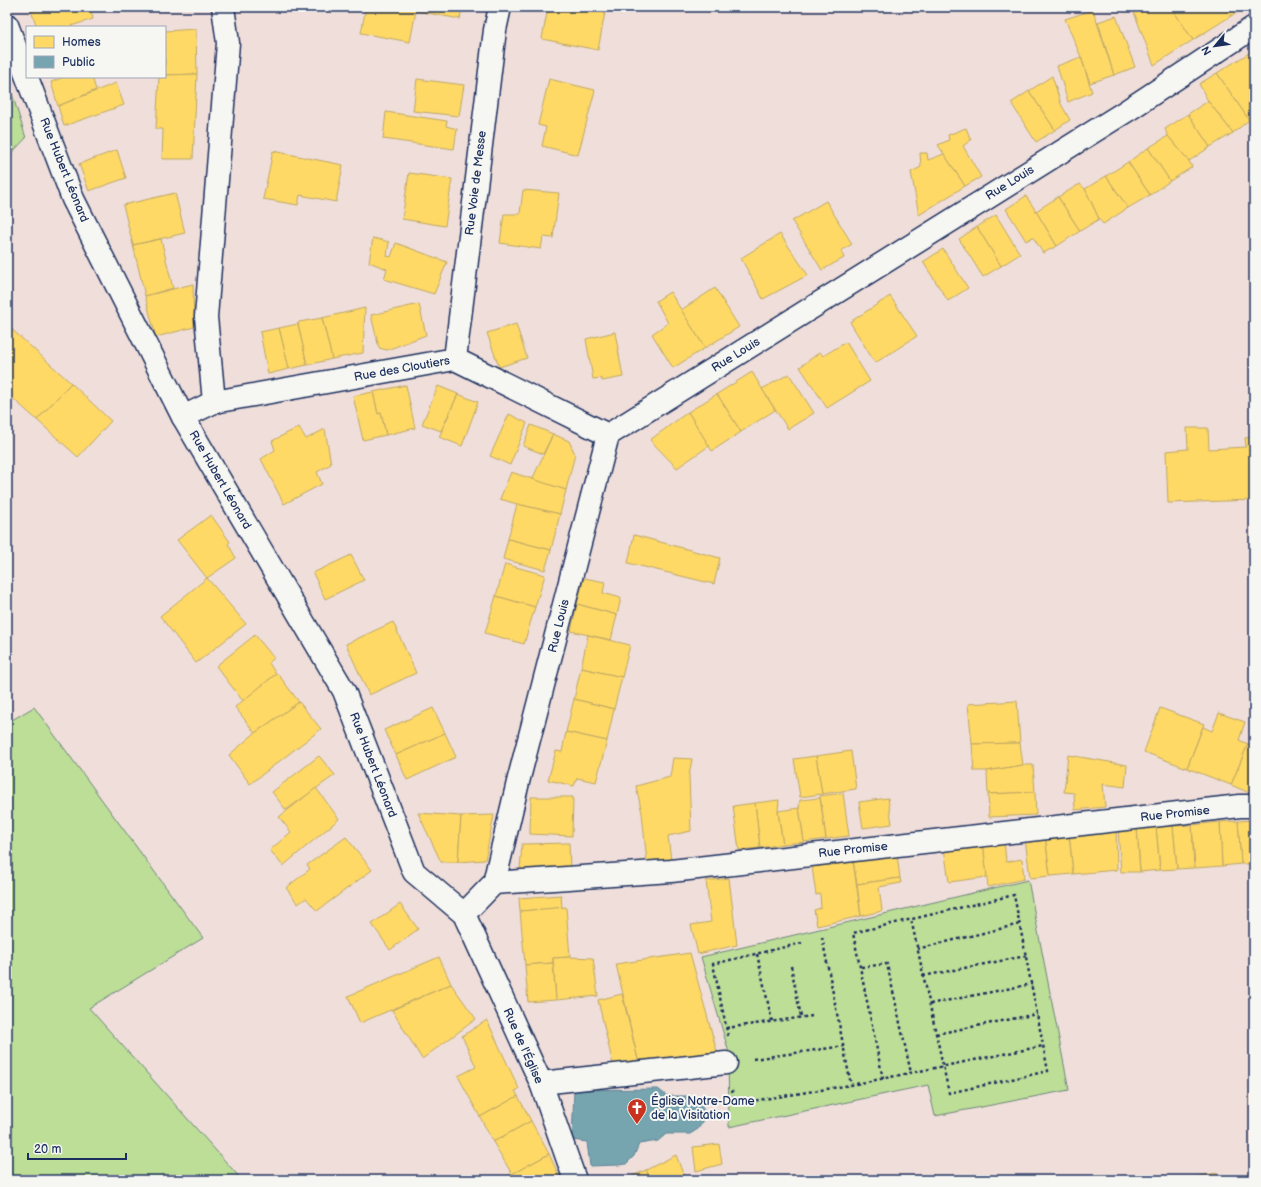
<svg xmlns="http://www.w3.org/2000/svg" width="1261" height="1187" font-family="'Balsamiq Sans',sans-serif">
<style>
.green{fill:#bdde97;stroke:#6c867a}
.homes{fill:#ffd966;stroke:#bba664}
.public{fill:#76a5af;stroke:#5b8297}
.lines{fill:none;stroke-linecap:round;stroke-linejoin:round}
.minor-casing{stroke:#1b2f5e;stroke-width:25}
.path{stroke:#1b2f5e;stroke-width:2.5;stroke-dasharray:3 3;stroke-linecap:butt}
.minor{stroke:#f6f6f2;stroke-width:22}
.labels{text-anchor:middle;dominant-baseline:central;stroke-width:4;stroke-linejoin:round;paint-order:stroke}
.street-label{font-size:12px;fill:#1b2f5e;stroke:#f6f6f2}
.poi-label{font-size:12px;fill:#1b2f5e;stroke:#f6f6f2;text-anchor:start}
</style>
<rect width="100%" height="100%" fill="#f0deda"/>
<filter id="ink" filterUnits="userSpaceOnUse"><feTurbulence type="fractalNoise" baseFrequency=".025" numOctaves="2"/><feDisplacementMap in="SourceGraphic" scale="8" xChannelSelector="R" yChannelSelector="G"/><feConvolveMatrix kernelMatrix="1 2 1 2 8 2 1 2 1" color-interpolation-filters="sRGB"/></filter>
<g filter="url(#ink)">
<g class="green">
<polygon points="7,78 26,138 7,158"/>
<polygon points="34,707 203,938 89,1008 242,1180 7,1180 7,723"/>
<polygon points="1028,880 1069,1090 935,1116 928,1085 729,1127 728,1049 701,957"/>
</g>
<g class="homes">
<polygon points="44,7 90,7 93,19 71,26 72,27 37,27 31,11"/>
<polygon points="366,7 462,7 460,19 416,11 410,42 361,33"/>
<polygon points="548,7 606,7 598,50 542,39"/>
<polygon points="1132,7 1171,7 1193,40 1154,65"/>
<polygon points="1171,7 1225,7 1231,16 1193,40"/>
<polygon points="1225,7 1245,7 1231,16"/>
<polygon points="1093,10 1114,75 1090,83 1081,57 1065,19"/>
<polygon points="1116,16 1135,67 1114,75 1098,22"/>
<polygon points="196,29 197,74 165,75 165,31"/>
<polygon points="1254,50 1254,92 1248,93 1249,120 1217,73"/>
<polygon points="1081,57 1092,92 1068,102 1057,66"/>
<polygon points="1217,73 1249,120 1233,133 1208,101 1199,84"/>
<polygon points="197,74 193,159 162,159 163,129 156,129 159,77 165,77 165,75"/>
<polygon points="1052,76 1061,104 1070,120 1055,130 1029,91"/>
<polygon points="64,77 92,77 96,90 58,106 51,82"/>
<polygon points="417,79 464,85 459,116 413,111"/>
<polygon points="549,79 595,90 578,155 542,146 546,127 538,125"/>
<polygon points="116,83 124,105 64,126 58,106"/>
<polygon points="1029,91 1055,130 1036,142 1011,103"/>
<polygon points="1208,101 1233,133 1210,147 1188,114"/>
<polygon points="386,112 447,121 446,126 457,129 454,149 383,139"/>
<polygon points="1188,114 1210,147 1189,161 1168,136 1165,129"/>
<polygon points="966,128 971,140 963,146 981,177 965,186 938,145 949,140 948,135"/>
<polygon points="1168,136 1189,161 1192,167 1170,181 1148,148"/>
<polygon points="1148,148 1170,181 1150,195 1128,162"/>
<polygon points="117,150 126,178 89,191 79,164"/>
<polygon points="273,151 343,165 336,202 300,195 298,205 263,199"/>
<polygon points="920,153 927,153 928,160 944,154 965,186 919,215 911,172 921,167"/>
<polygon points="1128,162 1150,195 1128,208 1106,176"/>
<polygon points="409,173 452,179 445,226 402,219"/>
<polygon points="1106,176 1128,208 1103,224 1099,219 1085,189"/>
<polygon points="1080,184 1085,189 1099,219 1080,231 1058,197"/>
<polygon points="523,190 559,193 553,238 543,237 541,249 500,243 504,214 520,214"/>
<polygon points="175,193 185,233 133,245 123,205"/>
<polygon points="1026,196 1036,211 1057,246 1043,253 1033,237 1026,241 1006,209"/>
<polygon points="1058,197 1080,231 1057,246 1036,211"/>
<polygon points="826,201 852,244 841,251 844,258 822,270 792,221"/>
<polygon points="996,215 1020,254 1001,266 977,227"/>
<polygon points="977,227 1001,266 983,277 959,239"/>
<polygon points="780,234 808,275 763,299 741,258"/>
<polygon points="373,238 389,242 387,256 391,257 396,243 447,262 434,294 384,279 387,269 369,262"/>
<polygon points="161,239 173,288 145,296 133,245"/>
<polygon points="943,249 968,288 948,301 923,262"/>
<polygon points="193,284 194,327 156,337 145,296"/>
<polygon points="715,288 739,327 705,348 681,310"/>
<polygon points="670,292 705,348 673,368 652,334 668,323 656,301"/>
<polygon points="890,296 917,336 875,363 850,322"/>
<polygon points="419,304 426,335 387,350 379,348 371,315"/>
<polygon points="365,308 363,353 332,359 322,318"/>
<polygon points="322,318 332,359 307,365 298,324 299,322"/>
<polygon points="298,324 307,365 289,369 279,328"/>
<polygon points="516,324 527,358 499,367 487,333"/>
<polygon points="7,325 71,383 37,420 7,393"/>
<polygon points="279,328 289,369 268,374 260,332"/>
<polygon points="615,332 623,377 602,381 601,378 593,379 586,339"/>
<polygon points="846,342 870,381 827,408 800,367 820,352 823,356"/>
<polygon points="752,372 775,410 741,432 717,394"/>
<polygon points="789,374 814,413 788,429 762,389"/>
<polygon points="71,383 111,421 78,457 37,420"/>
<polygon points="406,385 415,428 386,435 381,413 378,414 373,392"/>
<polygon points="438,386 458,394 441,431 422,424"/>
<polygon points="373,392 378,414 381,413 386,435 363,440 353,396"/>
<polygon points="458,394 478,402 462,446 439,437"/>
<polygon points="717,394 741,432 712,451 688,412"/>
<polygon points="688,412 709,446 677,468 650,440"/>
<polygon points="509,414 527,423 510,465 490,456"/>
<polygon points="531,425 553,434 543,454 523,446"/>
<polygon points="299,427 306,439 325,429 331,464 317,472 322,484 284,504 261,459 275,450 272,441"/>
<polygon points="1187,428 1208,428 1209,449 1246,447 1245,438 1254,437 1254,500 1168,503 1166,451 1188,449"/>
<polygon points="553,434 569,441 575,454 566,490 532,480"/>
<polygon points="511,472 566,490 560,514 517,504 500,499"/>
<polygon points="517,504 560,514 551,550 508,539"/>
<polygon points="211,515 230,542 228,544 236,558 207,578 177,540"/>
<polygon points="634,535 720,558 714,584 628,563"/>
<polygon points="508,539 551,550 545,570 503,559"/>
<polygon points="351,555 364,580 325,599 313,573"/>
<polygon points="505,564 545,575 535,607 496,596"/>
<polygon points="207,578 246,624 196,663 160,616"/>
<polygon points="584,578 605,582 603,593 621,598 617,615 577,604"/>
<polygon points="496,596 535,607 524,644 485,633"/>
<polygon points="577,604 617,615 611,640 571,631"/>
<polygon points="393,622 416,673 369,695 346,644"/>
<polygon points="255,635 274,658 269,663 276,674 243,701 216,666"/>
<polygon points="588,635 630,645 622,677 581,668"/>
<polygon points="581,668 622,677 614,709 574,699"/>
<polygon points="276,674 278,674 299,702 255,733 235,707"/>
<polygon points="574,699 614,709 607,741 566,732"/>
<polygon points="1017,701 1020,743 972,744 968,704"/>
<polygon points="299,702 321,729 250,784 229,755 255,733"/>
<polygon points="433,708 445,733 396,755 384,730"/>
<polygon points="1160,708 1204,724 1187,768 1144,752"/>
<polygon points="1219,713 1245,722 1239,740 1248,744 1231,785 1187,768 1203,727 1212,731"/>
<polygon points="566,732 607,741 596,782 577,778 574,786 548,780 556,751 562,752"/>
<polygon points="445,733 456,757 407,780 396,755"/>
<polygon points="1020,743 1023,765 987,771 974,771 972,744"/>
<polygon points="1248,744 1254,746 1254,795 1231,785"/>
<polygon points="851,751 856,789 822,794 816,756"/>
<polygon points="1068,755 1127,765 1125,787 1103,784 1105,807 1075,810 1074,793 1064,792"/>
<polygon points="319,756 335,775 286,810 272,792"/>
<polygon points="816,756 822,794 800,797 794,759"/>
<polygon points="673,758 692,759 689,776 691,831 668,836 671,860 647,863 642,813 636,786 670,777"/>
<polygon points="1023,765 1033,765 1035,792 988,794 987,771"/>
<polygon points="316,788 339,819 283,866 270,850 291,832 279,817"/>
<polygon points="1035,792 1036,815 989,817 988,794"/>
<polygon points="843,793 849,836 826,839 820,796"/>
<polygon points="531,797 573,797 572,836 530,834"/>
<polygon points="820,798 826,839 804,842 799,808 800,800"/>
<polygon points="888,798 892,824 863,828 859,802"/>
<polygon points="779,800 778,811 783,844 760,848 755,803"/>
<polygon points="755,803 760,848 739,850 733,806"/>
<polygon points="799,808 804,842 783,844 778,811"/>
<polygon points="418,813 461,816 458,862 441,862"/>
<polygon points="494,815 485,860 458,862 461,816"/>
<polygon points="1254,820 1254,864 1241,864 1238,821"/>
<polygon points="1238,821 1241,864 1222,866 1220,822"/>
<polygon points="1220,822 1222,866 1195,868 1192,825"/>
<polygon points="1192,825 1194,868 1177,869 1173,826"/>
<polygon points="1173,826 1177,869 1160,870 1156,827"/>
<polygon points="1156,827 1160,870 1140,872 1137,828"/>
<polygon points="1137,828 1140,872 1121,872 1118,830"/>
<polygon points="1116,830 1117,870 1073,874 1069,833"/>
<polygon points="1069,833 1073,874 1050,876 1045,836"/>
<polygon points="1045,836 1050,876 1030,878 1025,838"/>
<polygon points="346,837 372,870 317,911 306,898 298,904 286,888 310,869 307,865"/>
<polygon points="1004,840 1006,862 1022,859 1024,879 988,887 983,843"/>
<polygon points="569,843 570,868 520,870 522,844"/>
<polygon points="983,843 987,877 949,882 944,848"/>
<polygon points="897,855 900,878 857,884 853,861"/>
<polygon points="853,861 861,916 817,926 814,910 821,908 820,894 816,895 812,867"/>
<polygon points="729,878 737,945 698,954 691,925 711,922 706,881"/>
<polygon points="900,878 901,883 879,887 882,911 861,916 857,884"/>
<polygon points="561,895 562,908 520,911 519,898"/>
<polygon points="400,904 418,929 390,950 372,924"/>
<polygon points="566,907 570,957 553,958 553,963 525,965 520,911"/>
<polygon points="690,953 717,1052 639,1064 616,964"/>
<polygon points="439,957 451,984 360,1023 348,996"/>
<polygon points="570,957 593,958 598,996 556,1000 553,958"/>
<polygon points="553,963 556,1000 528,1002 525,965"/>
<polygon points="451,984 476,1019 422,1059 392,1010"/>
<polygon points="622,994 639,1064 614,1069 598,1000"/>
<polygon points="487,1020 519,1089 515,1091 518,1096 480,1117 458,1076 476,1067 462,1036"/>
<polygon points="518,1096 531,1121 493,1142 480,1117"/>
<polygon points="531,1121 549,1154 512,1174 493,1142"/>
<polygon points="719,1144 722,1164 696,1171 693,1147"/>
<polygon points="549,1154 561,1180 501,1180 512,1174"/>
<polygon points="676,1155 685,1179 681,1180 650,1180 646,1170"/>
<polygon points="646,1170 651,1180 631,1180 630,1177"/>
<polygon points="1217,1173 1217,1180 1179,1180"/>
</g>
<polygon class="public" points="658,1089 667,1096 690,1096 699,1102 703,1109 704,1120 698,1129 690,1134 666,1134 658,1141 639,1144 634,1156 626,1164 618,1165 590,1166 587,1142 572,1140 574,1090"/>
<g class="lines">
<defs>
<g id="minor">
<polyline points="7,25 73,199 183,417 344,691 414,872 464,914 541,1083 575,1180"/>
<polyline points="455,359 495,30 500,7"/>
<polyline points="214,402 206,317 228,43 223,7"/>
<polyline points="183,417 214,402 455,359 608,435"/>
<polyline points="494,883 519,778 608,435 1128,110 1254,27"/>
<polyline points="464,914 494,883 671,871 1240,806 1254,806"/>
<polyline points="541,1083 726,1063"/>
</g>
</defs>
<use href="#minor" class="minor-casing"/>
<g class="path">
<polyline points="822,937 851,1085"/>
<polyline points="917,949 1020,924"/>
<polyline points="757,954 772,1021"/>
<polyline points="791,966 801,1017"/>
<polyline points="861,967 887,964 911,1073"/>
<polyline points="923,976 1026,956"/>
<polyline points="930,1004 1032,984"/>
<polyline points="726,1028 812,1016"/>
<polyline points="936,1034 1037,1014"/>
<polyline points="728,1036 713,964 802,943"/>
<polyline points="753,1059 844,1046"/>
<polyline points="883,1079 853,933 1014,895 1048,1071 949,1093 911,919"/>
<polyline points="732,1090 734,1104 851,1085 1043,1046"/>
</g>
<use href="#minor" class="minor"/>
</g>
</g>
<defs>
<symbol id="church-pin" viewBox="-11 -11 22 30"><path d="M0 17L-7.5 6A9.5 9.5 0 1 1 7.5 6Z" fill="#c8321e" stroke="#f6f6f2"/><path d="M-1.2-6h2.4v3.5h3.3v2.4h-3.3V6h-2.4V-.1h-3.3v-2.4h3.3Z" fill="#fff"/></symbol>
</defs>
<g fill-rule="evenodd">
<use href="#church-pin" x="626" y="1097" width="22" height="30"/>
</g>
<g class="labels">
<g class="street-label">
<text transform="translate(64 170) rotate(68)">Rue Hubert Léonard</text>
<text transform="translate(476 183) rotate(-83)">Rue Voie de Messe</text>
<text transform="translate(1010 183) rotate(-32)">Rue Louis</text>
<text transform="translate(736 355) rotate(-32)">Rue Louis</text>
<text transform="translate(402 369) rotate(-10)">Rue des Cloutiers</text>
<text transform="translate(220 480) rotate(60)">Rue Hubert Léonard</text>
<text transform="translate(559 626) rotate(-76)">Rue Louis</text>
<text transform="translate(373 765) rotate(69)">Rue Hubert Léonard</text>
<text transform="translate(1175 814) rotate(-6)">Rue Promise</text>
<text transform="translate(853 850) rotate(-6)">Rue Promise</text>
<text transform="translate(523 1046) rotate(66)">Rue de l'Église</text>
</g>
<g class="poi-label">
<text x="651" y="1101">Église Notre-Dame<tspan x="651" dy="14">de la Visitation</tspan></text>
</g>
</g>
<rect width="1261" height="1187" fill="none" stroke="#f6f6f2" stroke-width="24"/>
<rect x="12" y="12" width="1237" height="1163" fill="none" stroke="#1b2f5e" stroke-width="1.5" filter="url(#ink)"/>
<rect x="26" y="26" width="140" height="52" fill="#f6f6f2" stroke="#9ea6b7"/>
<rect x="34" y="36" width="20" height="12" fill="#ffd966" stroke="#9ea6b7"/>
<text x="62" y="46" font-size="12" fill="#1b2f5e">Homes</text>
<rect x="34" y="56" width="20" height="12" fill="#76a5af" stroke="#9ea6b7"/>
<text x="62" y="66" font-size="12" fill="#1b2f5e">Public</text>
<g transform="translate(1215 46) rotate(241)" stroke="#f6f6f2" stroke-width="3" paint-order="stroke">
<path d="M0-3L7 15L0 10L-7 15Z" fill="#1b2f5e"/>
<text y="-6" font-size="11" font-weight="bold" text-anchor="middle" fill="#1b2f5e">N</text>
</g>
<path d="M28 1153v6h98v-6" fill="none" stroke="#1b2f5e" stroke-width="2"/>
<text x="34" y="1153" font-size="12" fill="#1b2f5e" stroke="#f6f6f2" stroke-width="3" paint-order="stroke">20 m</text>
</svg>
